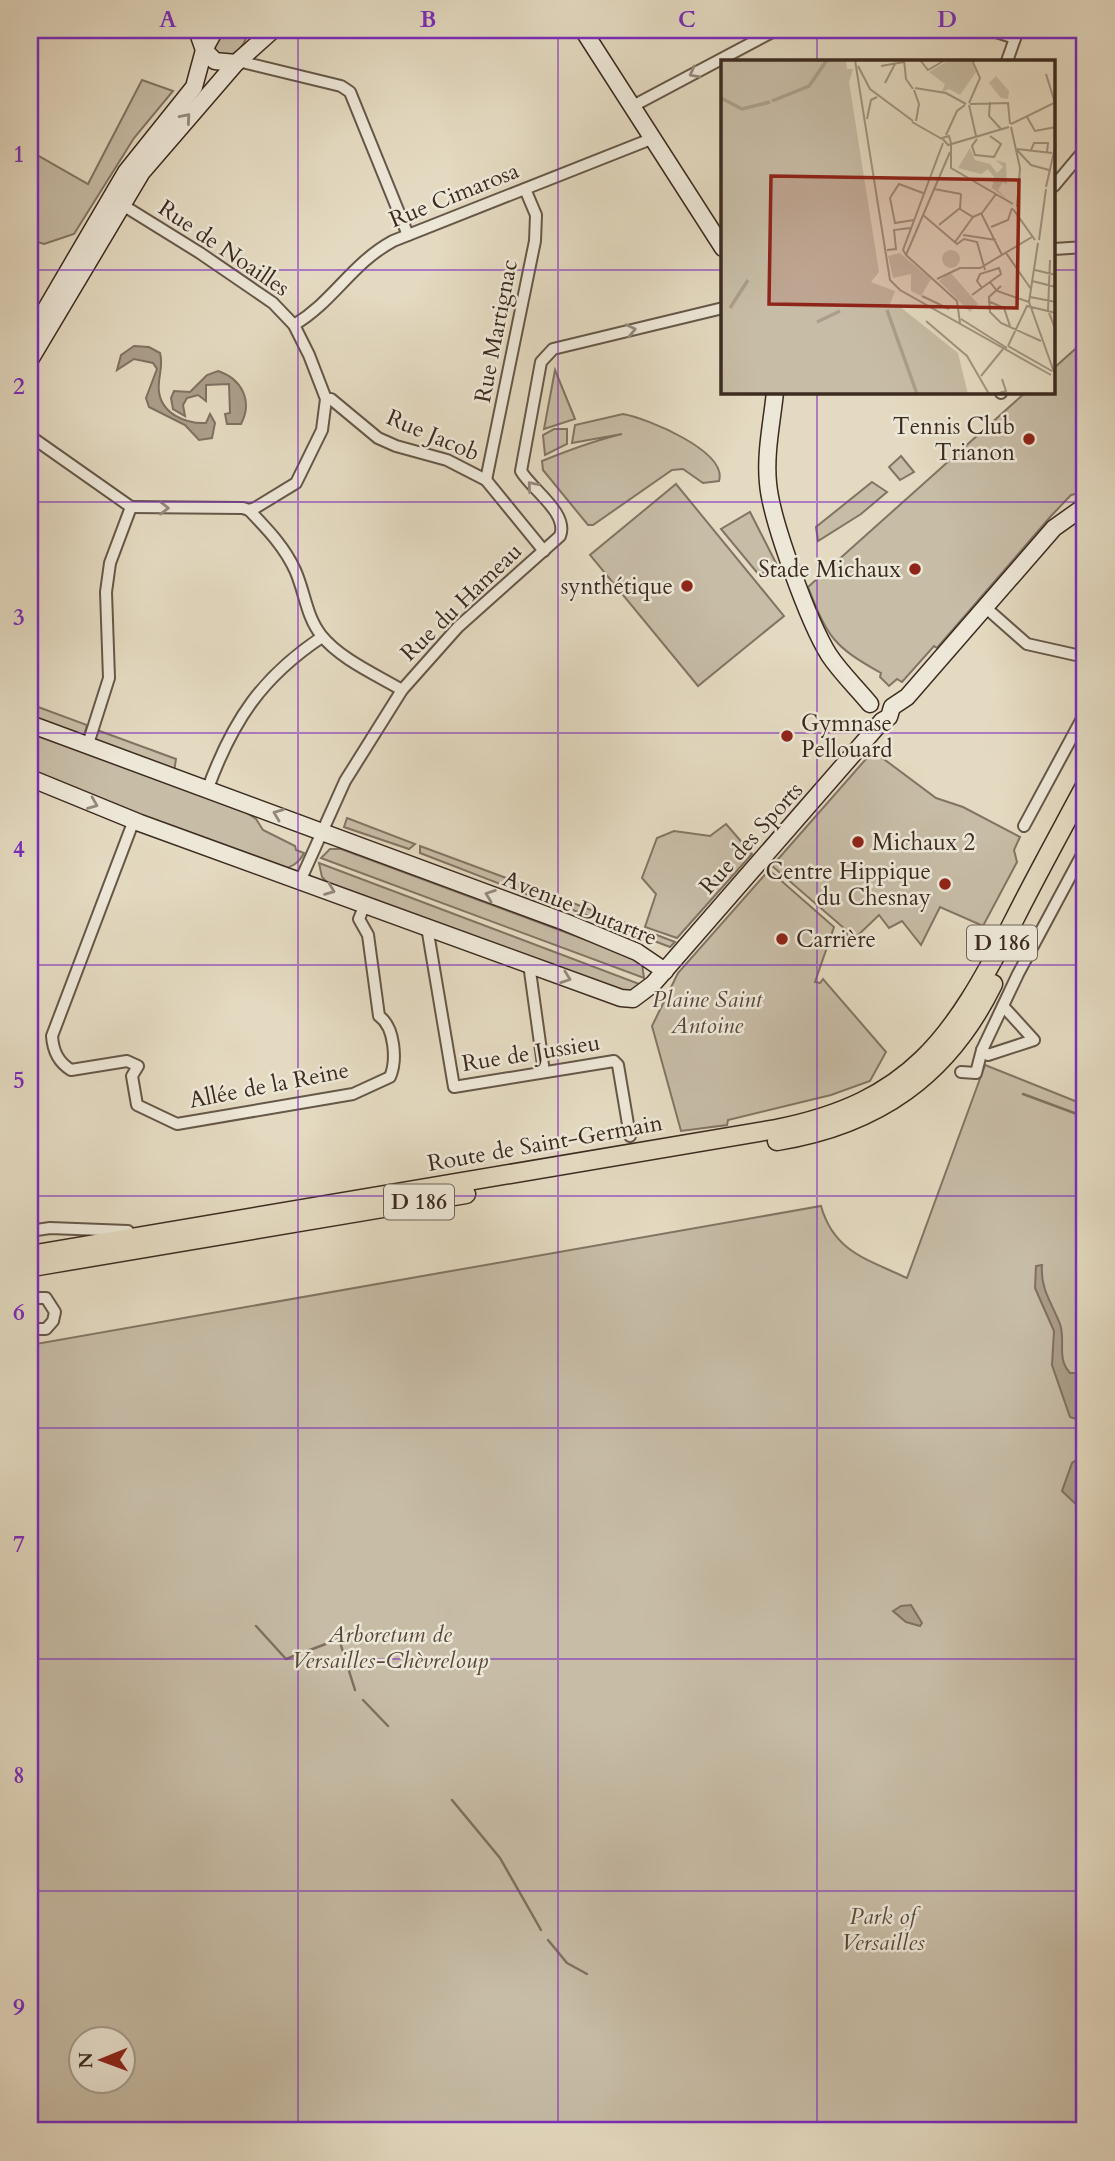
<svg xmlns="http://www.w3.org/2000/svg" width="1115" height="2161" font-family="Cardo,serif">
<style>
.green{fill:#c7bca6;stroke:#827463;stroke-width:2;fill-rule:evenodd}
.water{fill:#ab9e8a;stroke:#7f7060;stroke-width:2}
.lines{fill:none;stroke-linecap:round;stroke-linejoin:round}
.stream{stroke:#7f7060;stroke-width:2.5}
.street-casing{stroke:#665748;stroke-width:14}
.secondary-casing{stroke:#3c2b20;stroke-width:19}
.primary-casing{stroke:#3c2b20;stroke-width:21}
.street{stroke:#ede7d7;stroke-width:10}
.secondary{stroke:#ede7d7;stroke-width:16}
.primary{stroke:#e4dac1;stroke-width:18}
.oneway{stroke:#94897c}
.grid{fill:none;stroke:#7b2cbf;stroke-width:2;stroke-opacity:0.55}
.poi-dot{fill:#8f2418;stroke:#ede7d7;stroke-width:2.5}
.labels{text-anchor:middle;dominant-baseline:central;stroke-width:5;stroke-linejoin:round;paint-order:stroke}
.shield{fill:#ede7d7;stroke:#716357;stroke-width:2}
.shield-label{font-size:21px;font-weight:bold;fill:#3c2b20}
.street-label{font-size:23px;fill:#3c2b20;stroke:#ede7d7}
.poi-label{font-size:23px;fill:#3c2b20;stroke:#ede7d7;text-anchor:end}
.park-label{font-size:23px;font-style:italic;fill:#58483b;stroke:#ede7d7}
.inset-river{fill:none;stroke:#ab9e8a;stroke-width:3.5}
.inset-road{fill:none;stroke:#a19481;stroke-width:2}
.view{fill:#8f2418;fill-opacity:0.15;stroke:#8f2418;stroke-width:3.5}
.inset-edge{fill:none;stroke:#3c2b20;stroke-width:3.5}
.neatline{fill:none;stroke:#7b2cbf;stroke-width:2.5}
.grid-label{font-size:23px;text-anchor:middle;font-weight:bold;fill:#7b2cbf}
</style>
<rect width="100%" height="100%" fill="#e4dac1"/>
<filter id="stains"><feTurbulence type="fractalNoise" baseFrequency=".00286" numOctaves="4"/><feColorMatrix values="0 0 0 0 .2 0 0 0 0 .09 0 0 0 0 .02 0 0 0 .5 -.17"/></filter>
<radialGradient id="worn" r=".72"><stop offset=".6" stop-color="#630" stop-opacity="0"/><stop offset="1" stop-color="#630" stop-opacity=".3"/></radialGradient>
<g class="green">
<path d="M223,30h23c3,14 -11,25 -24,28l-10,-8 2,-10z"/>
<polygon points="142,80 173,91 134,138 74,234 44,244 34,241 30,236 30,151 88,184"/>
<path d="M1083,342l2,150 -14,3 -20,21 -114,132 -3,-2 -32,36 -5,-3 -8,7 -9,-9 1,-4c-48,-27 -53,-35 -73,-86l218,-195h28v-24z"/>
<polygon points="555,370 575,419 544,429"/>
<path d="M623,414c23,4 105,37 96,67l-16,2 -20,-14 -11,1 -79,55h-5l-45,-55 -1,-9c27,-11 51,-20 80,-27l-50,9 3,-18z"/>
<polygon points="554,429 567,429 567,444 545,455 543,435"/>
<polygon points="901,456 914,472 900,480 889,467"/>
<polygon points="872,482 887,492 861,514 818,541 816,527"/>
<polygon points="676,484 784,616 698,686 590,555"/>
<polygon points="750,512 777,565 759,575 721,529"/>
<polygon points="30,704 87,725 83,739 30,720"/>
<polygon points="97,730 176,759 174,772 93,741"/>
<path d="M30,731l215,81 11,7 7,11 32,16 1,4 8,3c-5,10 -11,13 -22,17l-252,-96z"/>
<polygon points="873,751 936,798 963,807 1020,837 1014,850 1017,862 983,926 940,907 921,945 902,921 889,928 879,915 850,943 845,929 772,866"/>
<polygon points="347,818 415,844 409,849 344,827"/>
<polygon points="726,824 752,854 677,938 645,927 656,894 642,878 657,838 674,831 710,836"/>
<polygon points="420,846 552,895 552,904 420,853"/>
<polygon points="330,849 341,849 632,957 642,964 644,978 321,858"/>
<polygon points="319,863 642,985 633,992 622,993 330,885 322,877"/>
<polygon points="769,870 834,927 815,982 820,983 823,979 886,1052 870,1081 831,1095 728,1120 727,1125 681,1131 652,1026 678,973"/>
<polygon points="557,897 675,942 670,947 557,904"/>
<path d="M985,1065l100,40v1026h-1055v-786l791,-139c13,46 46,53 86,72zM80,2038h42v42h-42z"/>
</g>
<g class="water">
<path d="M134,346l15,1 11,6c4,14 -3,25 -1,39 3,22 27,32 47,31l4,-9 5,9 -3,15 -13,2 -14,-15 -36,-18 -3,-9 11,-29 -4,-6 -19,-4 -17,11 4,-15z"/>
<path d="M218,371c24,8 35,30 23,53h-14l-2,-10 5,-1 -1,-29 -23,1v16l-8,-6 -11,3 -4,7 2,11 -12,-7 -2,-11 3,-7 16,1 17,-17z"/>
<path d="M1042,1265c-2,24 10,38 18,59 6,17 -4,34 10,49h15v49l-15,-5 -18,-52 2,-34 -19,-43 1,-22z"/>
<polygon points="1085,1454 1085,1513 1062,1491 1072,1463"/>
<polygon points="911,1605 922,1623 920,1626 906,1622 893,1611 901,1606"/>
</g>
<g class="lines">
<g class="stream">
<polyline points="1023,1094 1085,1117"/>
<polyline points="256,1626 286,1659 339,1639 355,1690"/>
<polyline points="363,1700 388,1726"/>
<polyline points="452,1800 500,1858 541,1930"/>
<polyline points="548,1940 567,1963 587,1974"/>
</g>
<defs>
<g id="street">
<polyline points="990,30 1015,38"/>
<polyline points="238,61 341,86 350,92 408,235"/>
<polyline points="1007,61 1018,30"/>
<polyline points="631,107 776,30"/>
<polyline points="1054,186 1085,149"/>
<polyline points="121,204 200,253 273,303 294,325 309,355 326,399 322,430 296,483 255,508 249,510 243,508 131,507"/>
<polyline points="1054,249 1085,247"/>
<path d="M294,325c40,-24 57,-61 99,-84l258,-102"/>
<polyline points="1001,392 1001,393"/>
<polyline points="326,399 331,399 378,438 396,446 447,460 486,480 544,551"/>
<polyline points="30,436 131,507"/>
<polyline points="486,480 535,241 536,215 525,189"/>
<path d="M249,510c18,19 35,36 46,60 10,22 11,46 26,65 19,24 56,40 81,55"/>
<polyline points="985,607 1027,644 1085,657"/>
<polyline points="88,744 109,678 106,592 110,563 131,507"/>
<path d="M208,788c25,-68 54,-111 114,-151"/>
<path d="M134,820l-82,216c1,15 6,26 19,34l56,-9 11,5 -6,10 5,29 40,19 176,-30 37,-17c7,-16 5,-50 -11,-61l-11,-81 -9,-16 6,-15"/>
<polyline points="1024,826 1085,713"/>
<path d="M301,879l44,-98 57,-91 56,-63 102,-91c9,-23 -29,-47 -39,-65l20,-109 12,-13 170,-41"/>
<polyline points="427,927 454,1087 614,1061 618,1065 630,1136"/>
<polyline points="529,964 544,1072"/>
<polyline points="982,1050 988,1055 1034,1040 1003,1006"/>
<polyline points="961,1072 976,1073 982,1050 1018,974 1085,849"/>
<polyline points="30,1231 50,1228 128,1231"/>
<polyline points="30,1298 46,1298 55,1312 53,1321 46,1329 30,1329"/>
</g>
<g id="secondary">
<polyline points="215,30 204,50 215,61 236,63 273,30"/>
<polyline points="583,30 723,248"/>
<polyline points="30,336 126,172 194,87 204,50 197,30"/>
<polyline points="30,360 142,172 236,63"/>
<path d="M775,392c-3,30 -10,61 -7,91 3,37 41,140 61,172 12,18 28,33 41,49"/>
<polyline points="30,724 565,922 637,952 665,971"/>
<polyline points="30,778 140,823 621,998 633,999 653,984 882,721 889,717 892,707 907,697 1054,528 1085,506"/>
</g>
<g id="primary">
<path d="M777,1141c100,-16 171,-65 216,-157"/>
<path d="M30,1255l746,-126c136,-27 177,-91 237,-207 23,-46 48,-91 72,-136"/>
<polyline points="38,1266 466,1194"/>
</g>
</defs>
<use href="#street" class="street-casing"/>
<use href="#secondary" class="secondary-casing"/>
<use href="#primary" class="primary-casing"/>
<use href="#street" class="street"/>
<use href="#secondary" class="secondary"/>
<use href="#primary" class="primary"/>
</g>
<defs><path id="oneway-chevron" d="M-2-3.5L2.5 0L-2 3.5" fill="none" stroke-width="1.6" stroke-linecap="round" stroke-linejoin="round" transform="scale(1.75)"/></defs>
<g class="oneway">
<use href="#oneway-chevron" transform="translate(694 73) rotate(152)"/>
<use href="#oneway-chevron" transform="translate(186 118) rotate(-49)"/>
<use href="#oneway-chevron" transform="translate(631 330) rotate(-13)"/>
<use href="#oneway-chevron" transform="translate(532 486) rotate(-131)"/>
<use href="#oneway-chevron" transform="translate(164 508) rotate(1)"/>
<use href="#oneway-chevron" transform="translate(93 804) rotate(22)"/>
<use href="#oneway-chevron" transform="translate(278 814) rotate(-159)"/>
<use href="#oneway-chevron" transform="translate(330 890) rotate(21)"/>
<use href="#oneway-chevron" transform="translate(490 895) rotate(-160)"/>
<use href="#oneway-chevron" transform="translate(566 978) rotate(20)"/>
</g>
<path class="grid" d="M298,30v2101M558,30v2101M817,30v31M30,270h693M1054,270h31M817,392v1739M30,502h1055M30,733h1055M30,965h1055M30,1196h1055M30,1428h1055M30,1659h1055M30,1891h1055"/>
<g class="poi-dot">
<circle cx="1029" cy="439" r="7"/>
<circle cx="915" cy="569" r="7"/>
<circle cx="687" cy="586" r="7"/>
<circle cx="787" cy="736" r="7"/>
<circle cx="858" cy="842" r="7"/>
<circle cx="945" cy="884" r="7"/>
<circle cx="782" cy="939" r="7"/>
</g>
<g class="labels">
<g class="shield">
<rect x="967" y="925.5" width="70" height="35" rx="5"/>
<rect x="384" y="1184.5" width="70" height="35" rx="5"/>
</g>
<g class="shield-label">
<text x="1002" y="943">D 186</text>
<text x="419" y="1202">D 186</text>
</g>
<g class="street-label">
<text transform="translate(454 195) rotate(-22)">Rue Cimarosa</text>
<text transform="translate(224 248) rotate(34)">Rue de Noailles</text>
<text transform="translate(496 331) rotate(-79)">Rue Martignac</text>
<text transform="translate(433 435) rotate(23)">Rue Jacob</text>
<text transform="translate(461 602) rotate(-44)">Rue du Hameau</text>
<text transform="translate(751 838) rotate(-48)">Rue des Sports</text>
<text transform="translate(580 908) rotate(22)">Avenue Dutartre</text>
<text transform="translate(531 1053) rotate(-9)">Rue de Jussieu</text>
<text transform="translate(269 1085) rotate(-11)">Allée de la Reine</text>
<text transform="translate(545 1143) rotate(-10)">Route de Saint-Germain</text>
</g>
<g class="poi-label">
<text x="1015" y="426">Tennis Club<tspan x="1015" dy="26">Trianon</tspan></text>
<text x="901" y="569">Stade Michaux</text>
<text x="673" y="586">synthétique</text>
<text x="801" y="723" text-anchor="start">Gymnase<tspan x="801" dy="26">Pellouard</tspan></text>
<text x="872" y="842" text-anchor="start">Michaux 2</text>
<text x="931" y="871">Centre Hippique<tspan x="931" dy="26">du Chesnay</tspan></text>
<text x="796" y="939" text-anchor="start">Carrière</text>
</g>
<g class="park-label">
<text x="707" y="999">Plaine Saint<tspan x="707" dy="26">Antoine</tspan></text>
<text x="390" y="1634">Arboretum de<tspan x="390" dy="26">Versailles-Chèvreloup</tspan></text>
<text x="883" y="1916">Park of<tspan x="883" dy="26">Versailles</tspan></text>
</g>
</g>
<g transform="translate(721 60)">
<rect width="334" height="334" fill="#e4dac1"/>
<path d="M0,0h125l1,9h6l-4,13 30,190 -8,10 24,9 -6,16 10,-1 59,47 10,41h-247zM228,0h22l5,12 -16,23 -11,-6 -7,3 3,-8 -16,-12zM275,16l13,15 -1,8 -7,-1 -12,-15zM249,88l5,12 15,4 7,9 6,-6 -7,-7 10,3 1,22 -4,-3 -5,8 10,10 -16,-12 2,-11 -6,-8 -7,5 -23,-6zM221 199a9 9 0 1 1 18 0a9 9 0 1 1-18 0ZM179,193l31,26 -10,17 -10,-5v-17l-18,4 -5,-22zM229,212l28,32 -8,8 -31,-31z" fill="#c7bca6"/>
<path class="inset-river" d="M0,38l21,11 28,-7M51,41l37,-15 18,-26M9,248l18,-28M166,250l30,84M96,262l23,-11"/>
<path class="inset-road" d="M134,0l35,220 10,10 151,85M183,0l2,19 7,10M199,0l8,10 17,-10M137,6l12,23 43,32M160,6l23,-4M325,14l9,29M164,23l10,-19M194,28l31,5 20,11M193,30l5,14 -3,17M269,42l-1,14 12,13M248,43l11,-25 -8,-18M249,44l38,-1 2,21M248,45l7,31M306,57l8,14 21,-4M146,59l4,-19 6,-3M191,62l30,17M290,64l43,-21M290,67l9,41 -3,39M225,75l11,-24 8,-6M256,79l-5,7 3,9 19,2 7,-13 -11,-8M230,83v25l62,36M230,83l-2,-7 -7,2 6,7 61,-18M296,89l35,4M296,90l14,15 18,5M310,90l3,-7h14l-1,9M325,127l10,-44M213,129l27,5M240,134l-1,15 13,8 9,-4 14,-19M292,149l22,31M260,153l21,42M202,155l34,29 7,-5 13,3 8,28M193,160l-19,3 -5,-25 9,-14 24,9M218,165l21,-17M270,167l17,-7 4,-12M242,175l33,5M318,180l7,-51M234,182l18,-25M317,183l-9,59 25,70M166,190l9,-1 -2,-19 16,-2M285,193l25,36M185,195l-3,-5 40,-107M185,195l44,-103M185,195l51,46 3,22M329,200l-2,50 8,21M314,210l21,5M216,219l23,-11h20l52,-31M311,221l24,6M269,222l7,9 32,11M280,226l-12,11 1,15 11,11 40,18M251,235l18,-13 11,-8 -2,-6 -19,6 -3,7 5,7M201,236l27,13M309,237l26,5M267,241l16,7 6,18M240,259l46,29M205,261l41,35 22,38M287,286l19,-40 29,7M287,286l44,25M260,316l22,-27M275,334l10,-3 -4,-12"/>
<path class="view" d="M50,116l248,4 -2,128 -248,-4z"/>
<rect width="334" height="334" class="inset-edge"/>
</g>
<rect width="1115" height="2161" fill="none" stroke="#e4dac1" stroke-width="77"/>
<g transform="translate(102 2060) rotate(269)"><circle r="33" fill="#ede7d7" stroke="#a69c8e" stroke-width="2"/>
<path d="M0-5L12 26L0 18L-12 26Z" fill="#8f2418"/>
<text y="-10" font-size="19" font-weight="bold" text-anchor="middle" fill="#3c2b20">N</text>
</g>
<rect x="38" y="38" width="1038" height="2084" class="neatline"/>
<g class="grid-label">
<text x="168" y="27">A</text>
<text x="428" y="27">B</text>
<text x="687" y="27">C</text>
<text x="947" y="27">D</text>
<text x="19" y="162">1</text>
<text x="19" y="394">2</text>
<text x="19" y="625">3</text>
<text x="19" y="857">4</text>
<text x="19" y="1088">5</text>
<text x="19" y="1320">6</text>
<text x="19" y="1552">7</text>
<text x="19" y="1783">8</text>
<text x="19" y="2015">9</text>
</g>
<rect width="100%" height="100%" filter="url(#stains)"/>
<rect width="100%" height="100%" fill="url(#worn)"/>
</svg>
